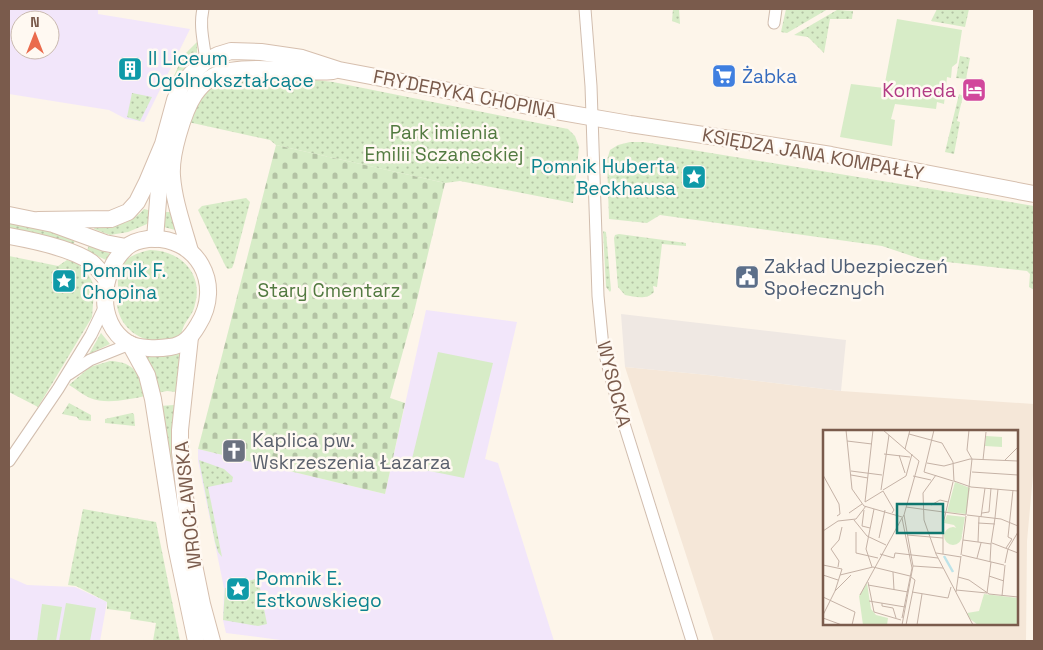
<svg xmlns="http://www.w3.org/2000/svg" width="1043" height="650" font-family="'Space Grotesk',sans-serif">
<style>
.residential{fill:#f5e7d8;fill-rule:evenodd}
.industrial{fill:#efe8e3}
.education{fill:#f2e6fa;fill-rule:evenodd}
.grass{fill:url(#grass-dots)}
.cemetery{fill:url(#cemetery-stones)}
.garden{fill:#d7ecc7}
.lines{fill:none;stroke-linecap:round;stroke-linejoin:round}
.street-casing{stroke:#d1bdae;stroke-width:13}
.secondary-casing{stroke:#d6bfae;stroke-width:18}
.street{stroke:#fff;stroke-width:11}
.secondary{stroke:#fff;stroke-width:16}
.labels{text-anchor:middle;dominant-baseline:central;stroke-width:5;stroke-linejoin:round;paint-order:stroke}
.culture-label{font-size:19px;fill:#0d838f;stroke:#fff9f2;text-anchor:start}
.shop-label{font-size:19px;fill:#366cbe;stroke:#fff9f2;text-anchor:start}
.hotel-label{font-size:19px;fill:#b23c85;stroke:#fff9f2;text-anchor:end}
.street-label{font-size:19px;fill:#7a5b4c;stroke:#fff9f2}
.park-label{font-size:19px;fill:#527a40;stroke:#fff9f2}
.service-label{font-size:19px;fill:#4e5e75;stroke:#fff9f2;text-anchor:start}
.worship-label{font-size:19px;fill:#5b616d;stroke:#fff9f2;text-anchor:start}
.inset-river{fill:none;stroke:#bde3e9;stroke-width:2.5}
.inset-road{fill:none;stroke:#c5b2a6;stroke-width:1}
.view{fill:#0f766e;fill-opacity:0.15;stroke:#0f766e;stroke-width:2.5}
.inset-edge{fill:none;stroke:#7a5b4c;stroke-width:2.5}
</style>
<defs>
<pattern id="grass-dots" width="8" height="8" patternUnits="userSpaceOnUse" patternTransform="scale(1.25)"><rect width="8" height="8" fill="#d7ecc7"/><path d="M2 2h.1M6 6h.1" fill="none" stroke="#b3c2a4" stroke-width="1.8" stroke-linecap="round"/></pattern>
<pattern id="cemetery-stones" width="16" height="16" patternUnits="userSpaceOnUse" patternTransform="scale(1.25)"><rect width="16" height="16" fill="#d7ecc7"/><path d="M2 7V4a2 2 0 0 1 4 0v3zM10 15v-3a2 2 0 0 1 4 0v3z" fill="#b3c2a4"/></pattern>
</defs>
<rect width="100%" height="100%" fill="#fdf5ea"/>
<path class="residential" d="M625,367l83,8 133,16 193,13v60l-7,77 -1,100h-312zM824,431h193v193h-193z"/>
<polygon class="industrial" points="621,314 846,340 841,391 708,375 625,367"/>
<g class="education">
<path d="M9,9h89v5l92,15 -46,93 -18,-3 -17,-9 -100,-16zM20,20h30v30h-30z"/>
<polygon points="426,310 517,322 485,459 498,463 554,641 288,641 226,633 223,620 224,588 198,461 198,449 385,494"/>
<polygon points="9,577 27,585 75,587 107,602 100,641 9,641"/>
</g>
<g class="grass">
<polygon points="673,9 679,9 680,24 672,21"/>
<polygon points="786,9 828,9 787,33 781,32"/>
<polygon points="937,9 969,9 965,27 931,21"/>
<polygon points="837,10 853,11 852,19 830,19 824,53 808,37 794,35"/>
<polygon points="197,42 197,54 175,79 173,78 183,56"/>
<polygon points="960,56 970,58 966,79 956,78"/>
<polygon points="283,76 333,82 568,129 575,136 579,147 573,203 460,181 445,183 276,145 270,140 188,122 203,91 225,78"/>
<polygon points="132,93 152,97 140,121 127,117"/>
<polygon points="959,94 963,96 957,121 960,122 954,154 945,152"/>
<polygon points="630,142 644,142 1034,206 1034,290 1029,287 1030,274 1027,271 921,259 882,246 660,215 647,223 609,219 607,160 610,150 618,145"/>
<polygon points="246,198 250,202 234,263 232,268 228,269 226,267 198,210 202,206"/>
<path d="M144,209l8,2 -1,8 -4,5 -19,8 -18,3 -16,-6 2,-4c18,3 35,-1 48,-16z"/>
<polygon points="162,212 174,212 179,231 160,226"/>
<polygon points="9,222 42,228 75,240 73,246 32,232 9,228"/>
<polygon points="603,231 606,232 611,290 610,292 606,287"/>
<path d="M619,234l67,9v3l-24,-2 -5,43 -4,-1 1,6c-7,8 -19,5 -29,3l-7,-8 -4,-49 1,-3z"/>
<polygon points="89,245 113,255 108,261 87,251"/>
<path d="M150,250c29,0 54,23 45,54 -1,7 -5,12 -9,18 -4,6 -4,12 -8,17 -9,1 -19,3 -28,1 -18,-3 -33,-20 -33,-38 0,-6 2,-11 1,-16 0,-10 -2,-17 7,-25 6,-6 16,-9 25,-11z"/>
<polygon points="9,256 58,266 67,260 77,263 87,273 92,281 94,291 92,317 38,407 9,392"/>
<polygon points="101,333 110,344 89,354"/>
<polygon points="180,352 176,392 167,391 157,393 144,355"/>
<path d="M110,361c26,1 28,13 36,35 -17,3 -39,9 -56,2 -7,-3 -14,-9 -21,-13l21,-18z"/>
<polygon points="69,403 91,415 91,421 79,420 77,417 62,414"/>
<polygon points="174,405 172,430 173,459 167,459 160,406"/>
<polygon points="132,413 134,414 135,426 105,423 105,419"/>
<polygon points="199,460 224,469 233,477 232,482 208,487 222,557 218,552 215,542"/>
<polygon points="83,509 156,522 180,641 153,641 156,623 130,619 131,612 107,609 107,602 76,586 68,585"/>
<polygon points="255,579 259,583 267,624 258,626 223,620 225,588"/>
</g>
<polygon class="cemetery" points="276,145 445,183 415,308 390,398 405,403 385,494 198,449"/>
<g class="garden">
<polygon points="897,19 962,30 957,63 952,67 951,78 947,77 944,104 937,102 936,109 895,104 891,119 895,120 892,146 840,137 851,84 884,88"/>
<polygon points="438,352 493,363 464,478 410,467"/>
<polygon points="66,603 96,608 90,641 59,641"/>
<polygon points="42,604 62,607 56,641 37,641"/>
</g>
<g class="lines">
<defs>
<g id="street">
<path d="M203,9c-4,17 1,34 3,52"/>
<polyline points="585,9 591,86 598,296 603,347 619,408 692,641"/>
<polyline points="774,23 776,9"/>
<polyline points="69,374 90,360 130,344"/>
<polyline points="9,461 58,389 91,335 105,306"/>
</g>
<g id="secondary">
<polyline points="9,215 53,224 105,243 126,247"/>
<polyline points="38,220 111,219 128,212 137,202 147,182 163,144 175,100 181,86 192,73 206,61 218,55 231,51 261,52 302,58 339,70 555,111 630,124 750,142 831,155 1034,194"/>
<path d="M9,236c22,4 64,13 82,26 6,5 11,12 16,18"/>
<path d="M148,239c49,-4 76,45 50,86 -7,12 -14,20 -28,22 -12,2 -32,2 -42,-4 -33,-20 -28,-73 -1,-96 5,-5 14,-7 21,-8z"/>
<polyline points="155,239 161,162"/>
<path d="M190,251c-7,-25 -16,-49 -18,-75 -1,-14 2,-27 6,-41 8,-28 19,-59 52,-64 34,-6 69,3 103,0"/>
<polyline points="190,337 180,430 180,452 191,550 202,604 212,641"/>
<polyline points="130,344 147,375 153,399 176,546 196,641"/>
</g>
</defs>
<use href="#street" class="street-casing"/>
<use href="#secondary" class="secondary-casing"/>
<use href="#street" class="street"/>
<use href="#secondary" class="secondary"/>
</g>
<defs>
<symbol id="building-square" viewBox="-11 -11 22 22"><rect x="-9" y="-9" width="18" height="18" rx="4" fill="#0f9aa8" stroke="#fff9f2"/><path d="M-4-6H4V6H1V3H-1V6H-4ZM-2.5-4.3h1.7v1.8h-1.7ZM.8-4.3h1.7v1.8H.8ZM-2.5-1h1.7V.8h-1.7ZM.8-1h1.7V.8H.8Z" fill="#fff"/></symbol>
<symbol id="supermarket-square" viewBox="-11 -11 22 22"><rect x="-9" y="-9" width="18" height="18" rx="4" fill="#3f7fe0" stroke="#fff9f2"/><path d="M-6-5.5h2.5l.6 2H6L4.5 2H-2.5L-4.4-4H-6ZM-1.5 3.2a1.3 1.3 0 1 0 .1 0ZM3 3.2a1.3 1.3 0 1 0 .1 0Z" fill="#fff"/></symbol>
<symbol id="hotel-square" viewBox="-11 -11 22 22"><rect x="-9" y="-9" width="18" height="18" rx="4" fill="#d1479c" stroke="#fff9f2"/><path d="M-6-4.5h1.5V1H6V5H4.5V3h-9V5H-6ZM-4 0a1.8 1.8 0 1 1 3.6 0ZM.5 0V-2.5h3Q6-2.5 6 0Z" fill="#fff"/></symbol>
<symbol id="sight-square" viewBox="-11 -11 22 22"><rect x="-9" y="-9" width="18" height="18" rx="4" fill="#0f9aa8" stroke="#fff9f2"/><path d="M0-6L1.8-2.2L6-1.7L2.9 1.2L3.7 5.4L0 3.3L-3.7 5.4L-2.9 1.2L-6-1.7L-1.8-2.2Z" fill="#fff"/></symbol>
<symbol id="civic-square" viewBox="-11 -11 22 22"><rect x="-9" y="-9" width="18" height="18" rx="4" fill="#5c6f8a" stroke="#fff9f2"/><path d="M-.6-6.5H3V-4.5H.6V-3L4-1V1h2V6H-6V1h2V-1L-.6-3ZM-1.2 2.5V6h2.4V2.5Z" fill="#fff"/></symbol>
<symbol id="church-square" viewBox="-11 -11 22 22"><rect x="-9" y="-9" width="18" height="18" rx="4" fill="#6b7280" stroke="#fff9f2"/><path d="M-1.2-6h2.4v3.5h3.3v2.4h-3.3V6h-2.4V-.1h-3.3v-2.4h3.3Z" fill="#fff"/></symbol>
</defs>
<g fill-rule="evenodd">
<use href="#building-square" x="116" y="55" width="28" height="28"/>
<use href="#supermarket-square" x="710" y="62" width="28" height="28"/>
<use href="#hotel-square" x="960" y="76" width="28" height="28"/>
<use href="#sight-square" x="680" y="163" width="28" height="28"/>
<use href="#civic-square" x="733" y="263" width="28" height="28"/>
<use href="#sight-square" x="50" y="267" width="28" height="28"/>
<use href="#church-square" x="220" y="437" width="28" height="28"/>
<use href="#sight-square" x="224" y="575" width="28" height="28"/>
</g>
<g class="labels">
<g class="culture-label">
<text x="148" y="58">II Liceum<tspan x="148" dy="22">Ogólnokształcące</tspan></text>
<text x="676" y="166" text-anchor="end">Pomnik Huberta<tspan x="676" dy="22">Beckhausa</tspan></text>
<text x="82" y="270">Pomnik F.<tspan x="82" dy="22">Chopina</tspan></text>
<text x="256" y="578">Pomnik E.<tspan x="256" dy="22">Estkowskiego</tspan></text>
</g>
<g class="shop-label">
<text x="742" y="76">Żabka</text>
</g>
<g class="hotel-label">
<text x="956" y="90">Komeda</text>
</g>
<g class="street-label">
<text transform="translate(465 94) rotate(11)">FRYDERYKA CHOPINA</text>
<text transform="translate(813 154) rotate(10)">KSIĘDZA JANA KOMPAŁŁY</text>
<text transform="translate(614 384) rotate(76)">WYSOCKA</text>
<text transform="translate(188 505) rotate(-96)">WROCŁAWSKA</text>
</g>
<g class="park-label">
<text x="444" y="132">Park imienia<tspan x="444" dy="22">Emilii Sczaneckiej</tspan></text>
<text x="329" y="290">Stary Cmentarz</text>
</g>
<g class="service-label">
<text x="764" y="266">Zakład Ubezpieczeń<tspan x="764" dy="22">Społecznych</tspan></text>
</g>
<g class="worship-label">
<text x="252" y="440">Kaplica pw.<tspan x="252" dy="22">Wskrzeszenia Łazarza</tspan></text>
</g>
</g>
<g transform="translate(823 430)">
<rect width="195" height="195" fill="#fdf5ea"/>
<path d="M132,52l15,6 -4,26 -19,-2zM124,85l18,2 -3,18 -8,-10 -10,-2zM44,153l4,26 5,6 12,3 -1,7h-24l-4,-29z" fill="#d7ecc7"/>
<path d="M163,6l16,1v10l-17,-1zM121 106a9 9 0 1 1 18 0a9 9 0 1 1-18 0ZM161,164l34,4v27h-40l-8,-6 -3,-6 12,-2z" fill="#d7ecc7"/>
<path class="inset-river" d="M121,126l9,16"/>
<path class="inset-road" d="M23,0l6,59 12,17 38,11M60,0l36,31 -15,54M111,0l-10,42 29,9M119,0l76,1M146,0l-2,20 5,9M86,4l33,9 11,19 1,20M24,11l25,3M82,19l5,-19M61,24l26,3M76,25l6,18M160,30l3,-28M182,30l13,-13M104,33l17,3 26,-7 48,2M28,41l31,4M149,42l46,3M0,45l16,29 1,10 -3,2M28,45l17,3M113,45l-13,18 1,27 12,34 37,71M90,46l18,4M131,51l17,6 47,4M58,60l8,-55M60,60l23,-14 6,-22M60,61l11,19 -2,3M42,72l18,-11M42,72l8,-72M108,75l9,-5 8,2M83,77l60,8M41,80l-2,16 8,2M26,83l13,-9M159,83l7,-1 2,-24M143,85l6,-56M144,85l34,4 17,7M156,87l-1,25 13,2 4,-26M158,87l4,-29M172,88l3,-29M31,90l13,16 19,9M155,93l17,1M0,101l15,-10 18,-2 10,-13M33,102v21l22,5M84,105l36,3M56,108l6,-28M140,110l15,2M169,113l26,10M183,118l6,-9 -4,-2 5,-47M8,119l8,-9 3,-13M8,119l8,12 -1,6M113,123l25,4M57,124l14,4 1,-5 43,5M120,124v-30l10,-42M138,125l5,-39M139,125l42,10M154,128l4,-15M167,132l1,-18M182,133l3,-14 10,-17M0,135l19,4 -7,22M90,136l30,2M49,137l-6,-18 8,-40M70,142l1,18M0,145l15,5M17,145l33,-8 37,9M166,146l15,5M135,147l11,3 20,14 29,3M45,152l6,30 27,8M45,155l40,7M133,160l31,3 4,-31M89,162l36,6 3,-11M133,162l5,-36M37,165l42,-77M179,166l3,-31M0,167l32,15 -3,13M46,171l36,6M59,173v3l11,2 3,10M0,185l12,-24 16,-16M0,188l19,7M79,188l10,-50 -10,-50 2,-3 9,51 -11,59M83,195l9,-45 -4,-3M94,195l5,-31"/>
<path class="view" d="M74,74h46v29h-46z"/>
<rect width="195" height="195" class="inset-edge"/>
</g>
<rect width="1043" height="650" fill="none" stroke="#7a5b4c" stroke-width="20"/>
<g transform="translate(35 35)"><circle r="24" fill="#fff9f2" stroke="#cabab0"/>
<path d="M0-4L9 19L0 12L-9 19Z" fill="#ea6b4d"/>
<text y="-8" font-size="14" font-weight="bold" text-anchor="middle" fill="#7a5b4c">N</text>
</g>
</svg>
